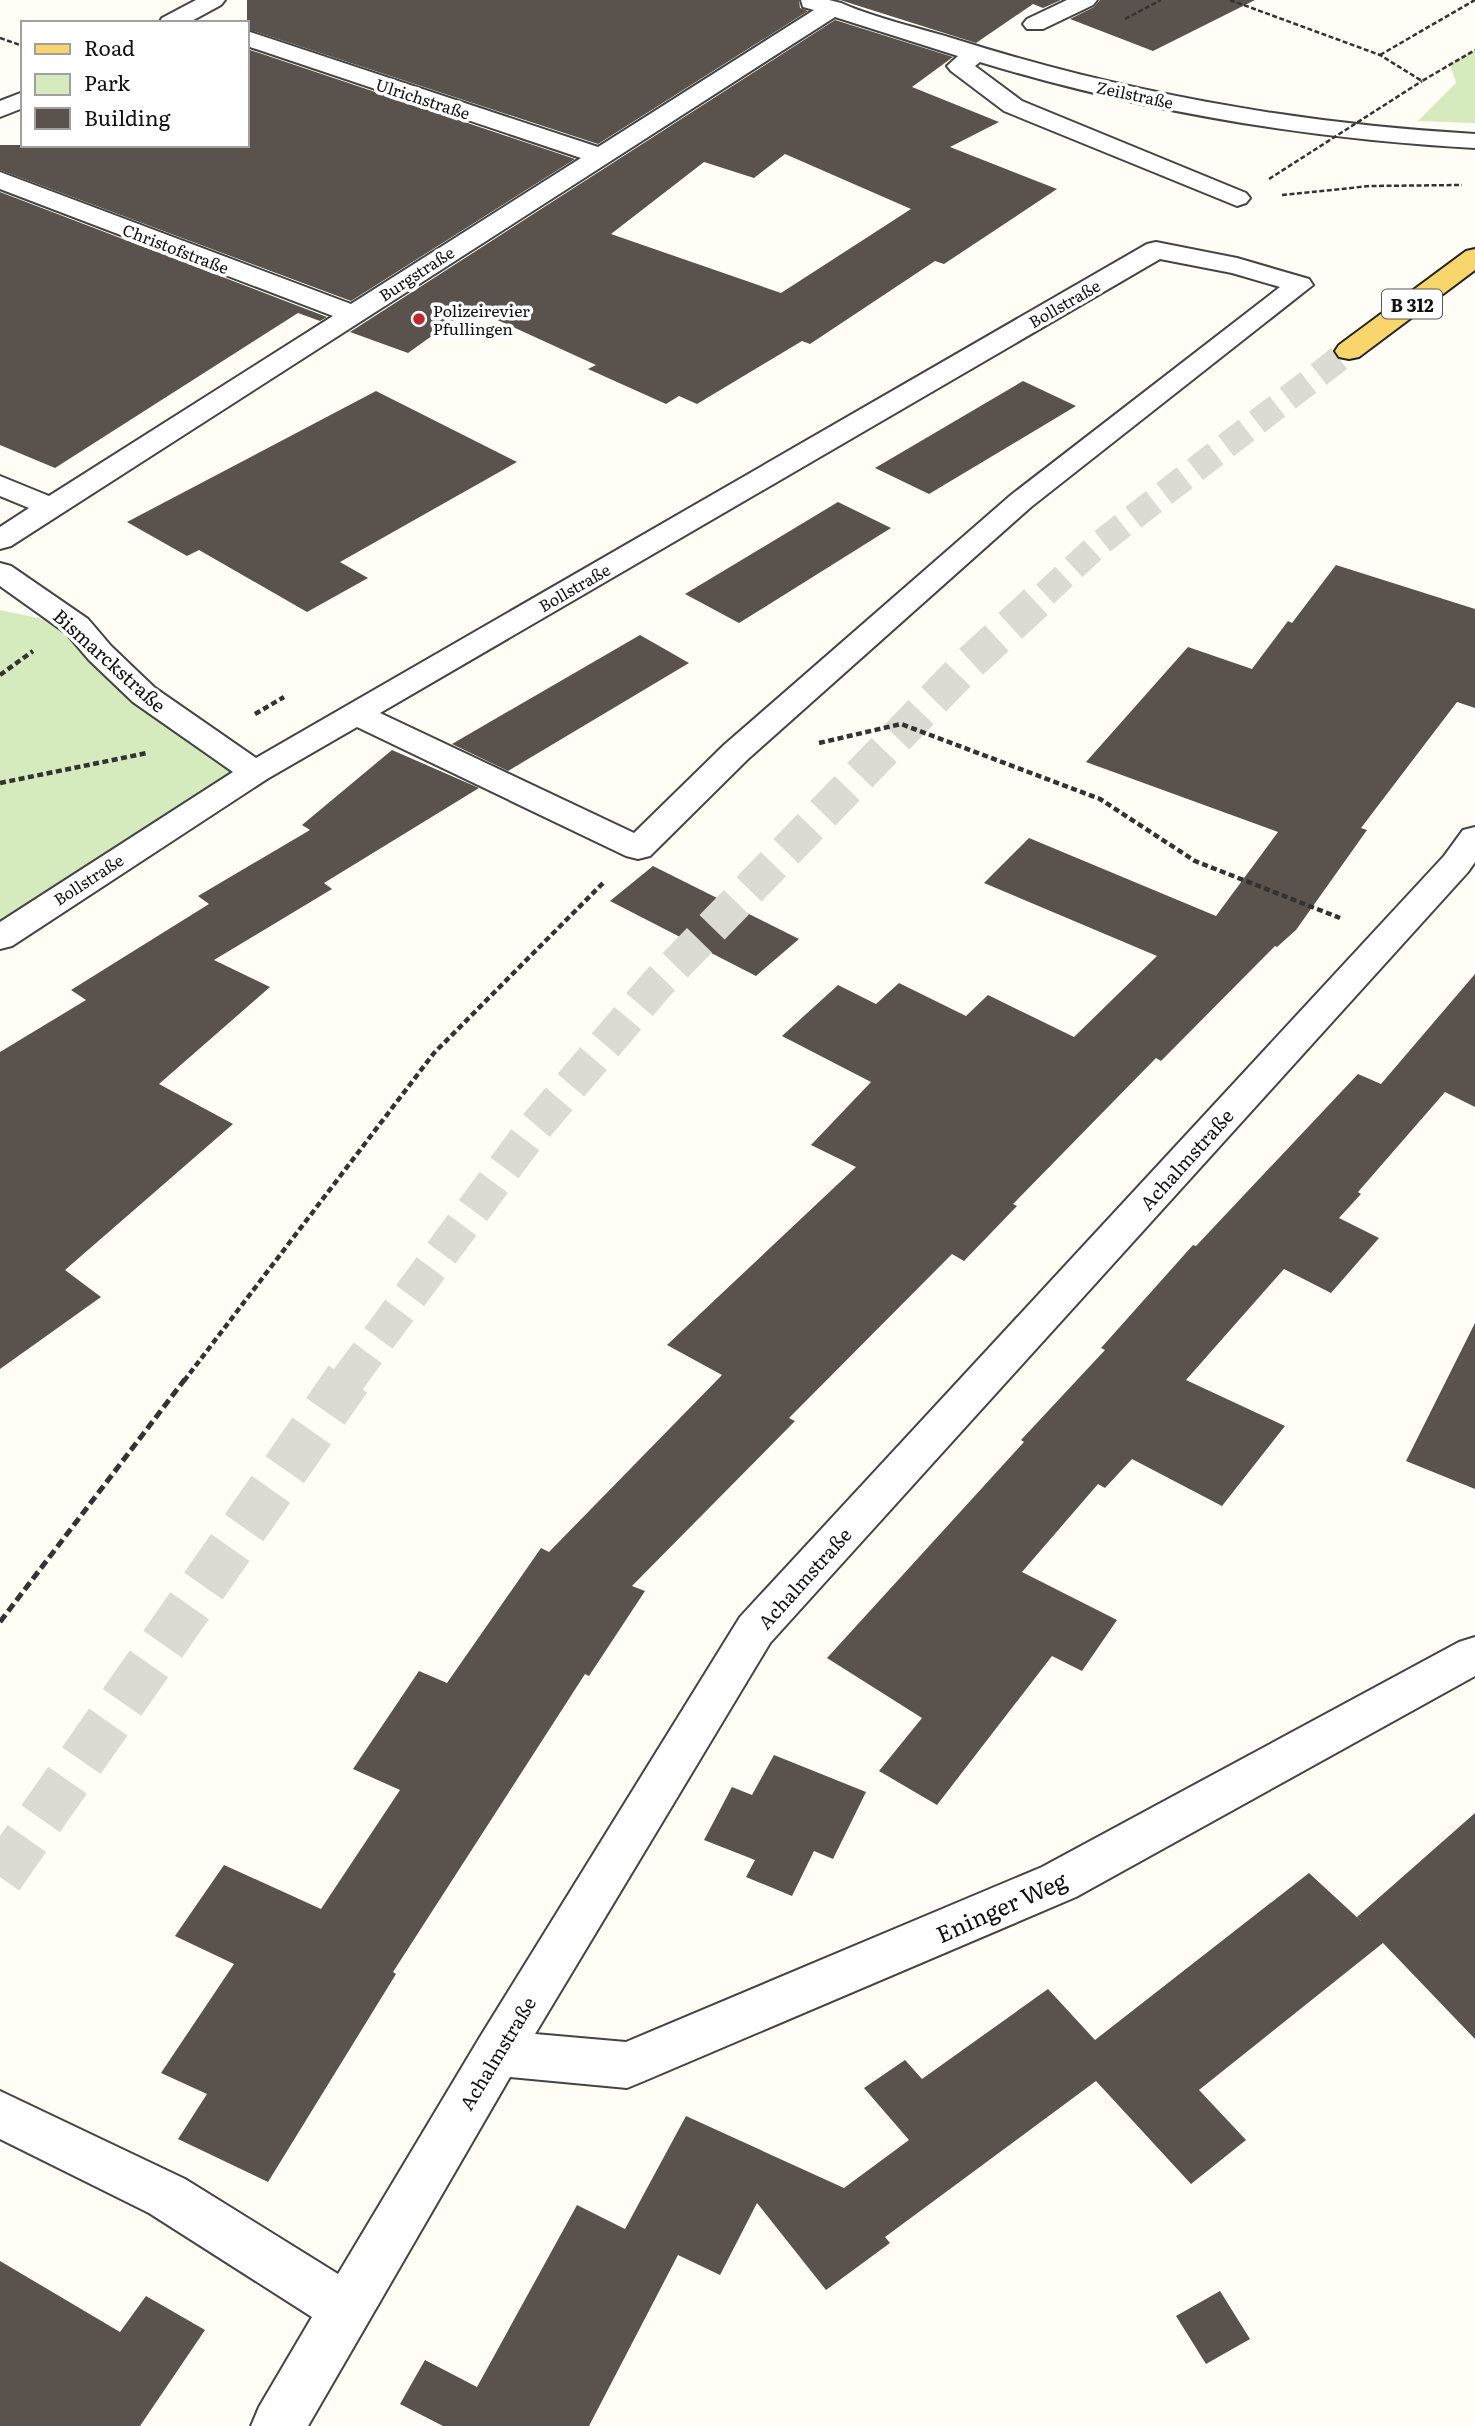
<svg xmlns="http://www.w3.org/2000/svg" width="1475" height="2426" font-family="Literata,serif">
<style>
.green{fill:#d5ebbd}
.building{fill:#5a524d;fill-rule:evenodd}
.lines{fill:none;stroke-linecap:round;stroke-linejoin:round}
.major-tunnel-far2{stroke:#dbdad3;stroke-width:26;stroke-dasharray:26 13;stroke-linecap:butt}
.major-tunnel-far1{stroke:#dbdad3;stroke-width:35;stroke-dasharray:35 18;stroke-linecap:butt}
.major-tunnel{stroke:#dbdad3;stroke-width:47;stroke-dasharray:47 24;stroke-linecap:butt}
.minor-casing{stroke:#444;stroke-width:4}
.major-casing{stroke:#222;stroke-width:4}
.path-far2{stroke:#333;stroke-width:2.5;stroke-dasharray:5 2.5;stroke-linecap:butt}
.path-far1{stroke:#333;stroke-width:4.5;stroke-dasharray:6 3.5;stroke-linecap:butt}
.path{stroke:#333;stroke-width:5;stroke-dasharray:9 4.5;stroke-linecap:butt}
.minor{fill:#fff;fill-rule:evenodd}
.major{fill:#f9d66b;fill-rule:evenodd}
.path-bridge{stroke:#333;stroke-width:2.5;stroke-dasharray:5 2.5;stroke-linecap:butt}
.poi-dot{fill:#c4262e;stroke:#fff;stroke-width:2.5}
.labels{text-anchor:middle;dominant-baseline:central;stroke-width:7;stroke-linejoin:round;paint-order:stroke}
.far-street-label{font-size:16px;fill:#111;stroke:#fff}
.far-poi-label{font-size:16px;fill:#111;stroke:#fff;text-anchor:start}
.shield{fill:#fff;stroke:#585858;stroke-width:2}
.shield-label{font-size:18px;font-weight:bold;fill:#111}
.street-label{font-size:19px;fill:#111;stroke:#fff}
.near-street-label{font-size:23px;fill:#111;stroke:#fff}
</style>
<rect width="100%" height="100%" fill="#fffdf5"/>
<g class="green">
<polygon points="1475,50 1475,123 1418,121 1456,83 1450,64"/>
<polygon points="0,610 77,626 255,772 0,938"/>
</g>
<g class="building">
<polygon points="247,0 799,0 800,8 808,11 598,144 247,29"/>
<polygon points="840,0 1061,0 1043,8 1033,4 976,43"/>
<polygon points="1100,0 1255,0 1153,51 1070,19 1094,7"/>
<path d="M835,20l118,37 -41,30 87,35 -49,25 107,42 -113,75 -9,-3 -125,83 -8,-3 -105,63 -18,-8 -13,8 -78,-35 8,-4 -125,-57 -63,45 -58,-21zM785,154l126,55 -130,84 -170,-59 93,-72 50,16z"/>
<polygon points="247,49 575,159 351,301 0,170 0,145 247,145"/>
<polygon points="0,192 327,317 320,321 298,313 55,468 0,445"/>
<polygon points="1023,381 1076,406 929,494 875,468"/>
<polygon points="376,391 517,462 340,562 368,578 307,612 199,550 187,556 127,522"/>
<polygon points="838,502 891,528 739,623 685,594"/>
<polygon points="1336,565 1475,609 1475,708 1457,702 1361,828 1367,830 1296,930 1277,947 1275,946 1161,1061 1156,1058 1013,1204 1017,1206 964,1261 952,1254 789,1418 795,1421 632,1586 645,1591 589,1676 585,1674 393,1972 396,1974 268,2182 178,2139 207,2094 161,2073 234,1964 175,1936 224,1865 321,1909 400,1790 353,1769 419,1671 447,1683 541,1548 549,1552 722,1375 667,1345 856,1167 811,1145 871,1082 782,1036 838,985 876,1004 899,983 966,1016 988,995 1074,1037 1157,956 984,883 1029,838 1216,916 1278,832 1086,762 1188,647 1252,669 1288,621 1292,623"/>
<polygon points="640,635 689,663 508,771 452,744"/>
<polygon points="392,750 479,788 324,883 332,889 214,960 270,987 159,1084 233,1124 65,1270 101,1297 0,1369 0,1052 86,1000 71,990 209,904 198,896 310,830 302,825"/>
<polygon points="653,866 799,939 756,976 610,901"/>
<polygon points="1475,974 1475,1107 1445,1092 1358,1192 1361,1194 1339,1218 1379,1238 1331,1293 1284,1269 1186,1380 1285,1426 1222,1506 1132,1459 1105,1488 1098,1484 1022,1572 1117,1620 1082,1671 1052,1656 937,1805 879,1771 922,1718 827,1658 1024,1442 1021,1440 1105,1350 1101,1348 1193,1245 1196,1246 1358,1074 1381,1084"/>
<polygon points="1475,1323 1475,1489 1406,1461"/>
<polygon points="774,1755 866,1792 833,1859 814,1851 792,1896 746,1877 755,1860 704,1840 732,1787 752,1795"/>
<polygon points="1475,1813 1475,2039 1383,1943 1199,2090 1246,2140 1191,2184 1096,2081 885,2237 890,2243 826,2290 757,2203 720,2275 678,2255 589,2426 443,2426 400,2404 425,2360 477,2387 577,2205 625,2229 686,2116 844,2188 909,2140 864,2088 905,2060 922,2079 1048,1989 1095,2040 1309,1873 1361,1921 1357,1917"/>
<polygon points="0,2261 120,2332 146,2296 205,2330 140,2426 0,2426"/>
<polygon points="1220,2291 1250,2339 1206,2364 1176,2316"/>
</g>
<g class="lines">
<polyline class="major-tunnel-far2" points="1045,594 1100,543 1349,351"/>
<polyline class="major-tunnel-far1" points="347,1381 531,1132 657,984 961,671 1047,592"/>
<polyline class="major-tunnel" points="0,1877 348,1379"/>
<defs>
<g id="minor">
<polygon points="196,0 225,0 221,5 188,23 159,23 162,18"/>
<path d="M801,0h28l12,3c36,16 79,25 117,37 168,53 341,84 517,94v14c-168,-9 -334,-37 -495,-86l-5,4 47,35 224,92 4,5 -4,5 -9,3 -233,-95 -53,-40 -4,-5 11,-10 -123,-39 -824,529 -11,3v-22l29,-19 -29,-12v-20l49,20 284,-180 -333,-127v-17l351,132 230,-146 -334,-112v-15l351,116 216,-137 -11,-3z"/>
<polygon points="1067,0 1097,0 1093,5 1043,29 1027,29 1023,24 1027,19"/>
<polygon points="23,92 23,108 0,117 0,101"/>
<path d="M1156,242l81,16 72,21 4,6 -282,222 -283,252 -98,97 -12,3 -12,-3 -269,-129 -90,52 -255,167 -12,3v-27l233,-150 -100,-70 -44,-42 -23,-27 -66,-47v-23l11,3 77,53 23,27 44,42 101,70 891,-514zM1160,259l72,14 48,14 -269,208 -287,250 -90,88 -254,-120z"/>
<polygon points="1475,827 1475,862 1468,872 770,1643 535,2034 626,2042 1042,1867 1459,1642 1475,1637 1475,1676 1076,1897 644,2081 627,2088 510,2077 308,2426 251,2426 259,2407 312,2317 149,2213 0,2139 0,2091 185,2179 338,2274 480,2037 740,1617 1444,856 1463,830"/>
</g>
<polygon id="major" points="1475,249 1475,270 1359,357 1349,359 1339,357 1335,351 1339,345 1466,251"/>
</defs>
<use href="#minor" class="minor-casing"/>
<use href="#major" class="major-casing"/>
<g class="path-far2">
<polyline points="1230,0 1380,55 1422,81 1475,50"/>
<polyline points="1125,19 1161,0"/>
<polyline points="0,38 23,46"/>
<polyline points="1380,55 1475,0"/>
<polyline points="1282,195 1370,186 1462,185"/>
</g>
<g class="path-far1">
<polyline points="0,675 33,651"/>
<polyline points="255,714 284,697"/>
<polyline points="819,743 901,724 1100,799 1195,861 1340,918"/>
<polyline points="0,783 147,753"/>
<polyline points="184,1381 434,1053 603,883"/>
</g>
<polyline class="path" points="0,1622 185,1379"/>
<use href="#minor" class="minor"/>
<use href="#major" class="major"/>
<polyline class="path-bridge" points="1269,179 1422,81"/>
</g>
<circle class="poi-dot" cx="419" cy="319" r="7"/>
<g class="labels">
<g class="far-street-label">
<text transform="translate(1135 94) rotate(12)">Zeilstraße</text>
<text transform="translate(423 98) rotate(18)">Ulrichstraße</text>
<text transform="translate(176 248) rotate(21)">Christofstraße</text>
<text transform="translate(416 273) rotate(-33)">Burgstraße</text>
<text transform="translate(1064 303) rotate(-30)">Bollstraße</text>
<text transform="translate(574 587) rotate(-30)">Bollstraße</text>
<text transform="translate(88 879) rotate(-33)">Bollstraße</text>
</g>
<g class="far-poi-label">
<text x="433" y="310">Polizeirevier<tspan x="433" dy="18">Pfullingen</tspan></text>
</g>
<rect class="shield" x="1382" y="289.5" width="60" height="29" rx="5"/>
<g class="shield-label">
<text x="1412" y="304">B 312</text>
</g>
<g class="street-label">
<text transform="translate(110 660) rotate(42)">Bismarckstraße</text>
<text transform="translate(1186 1159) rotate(-48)">Achalmstraße</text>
<text transform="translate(804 1578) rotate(-48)">Achalmstraße</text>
<text transform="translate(497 2053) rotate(-59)">Achalmstraße</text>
</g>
<g class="near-street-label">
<text transform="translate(1001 1906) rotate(-24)">Eninger Weg</text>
</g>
</g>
<rect x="21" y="21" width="228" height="126" fill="#ffffff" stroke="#a0a0a0" stroke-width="2"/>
<rect x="35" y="44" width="35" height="10" fill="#f9d66b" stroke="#a0a0a0" stroke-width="2"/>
<text x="84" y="56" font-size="21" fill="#111111">Road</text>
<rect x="35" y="74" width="35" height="21" fill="#d5ebbd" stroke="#a0a0a0" stroke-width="2"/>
<text x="84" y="91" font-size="21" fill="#111111">Park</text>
<rect x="35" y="108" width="35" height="21" fill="#5a524d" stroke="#a0a0a0" stroke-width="2"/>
<text x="84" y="126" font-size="21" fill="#111111">Building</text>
</svg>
